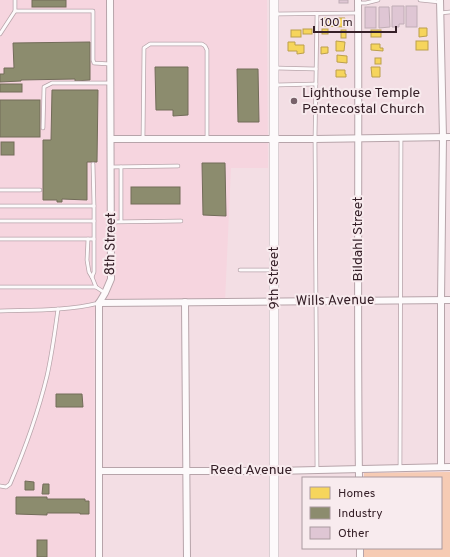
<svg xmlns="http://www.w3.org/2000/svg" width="450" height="557" font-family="Overpass,sans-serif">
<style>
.built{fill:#f6d5df}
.green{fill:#f6cbb4}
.homes{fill:#f6d55c;stroke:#bc9f4c}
.industry{fill:#8c8c6e;stroke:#726c59}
.building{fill:#dfc6d4;stroke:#c0adb6}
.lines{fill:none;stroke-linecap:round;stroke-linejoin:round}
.lane-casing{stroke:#b7a4aa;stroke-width:4.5}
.street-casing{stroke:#b7a4aa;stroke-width:8}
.secondary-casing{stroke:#b7a4aa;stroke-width:10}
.lane{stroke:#fdfafb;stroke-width:3}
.street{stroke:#fdfafb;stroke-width:6}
.secondary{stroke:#fdfafb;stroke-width:9}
.poi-dot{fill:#78626a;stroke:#f8ebee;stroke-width:1.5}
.labels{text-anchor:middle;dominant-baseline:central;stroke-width:4;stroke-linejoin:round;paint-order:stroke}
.poi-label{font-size:14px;fill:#362028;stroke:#f8ebee;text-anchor:start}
.street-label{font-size:14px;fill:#362028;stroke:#f8ebee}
</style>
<rect width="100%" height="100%" fill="#f3dee4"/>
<polygon class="built" points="0,0 267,0 268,168 231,168 225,302 98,300 95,313 94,323 96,557 0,557"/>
<polygon class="green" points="450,472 450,557 364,557 364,548 441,548 441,478 364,478 364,473"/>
<g class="homes">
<polygon points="322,18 329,18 329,20 336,20 336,18 345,18 345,27 322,26"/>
<polygon points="419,28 427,28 427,36 419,37"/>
<rect x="303" y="29" width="9" height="5"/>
<rect x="322" y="29" width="6" height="5"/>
<rect x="291" y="30" width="10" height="7"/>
<rect x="341" y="30" width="5" height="8"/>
<rect x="371" y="30" width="10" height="7"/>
<polygon points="336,41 345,42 344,51 336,51"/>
<rect x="416" y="41" width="12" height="9"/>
<polygon points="288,42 295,42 295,45 304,45 304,53 297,54 297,51 288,51"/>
<polygon points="371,44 380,44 380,48 383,48 383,51 371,50"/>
<polygon points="321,47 328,47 328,53 321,54"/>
<polygon points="337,55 347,56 347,63 337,62"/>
<rect x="375" y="58" width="6" height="6"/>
<polygon points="371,67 380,67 380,77 372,77"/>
<polygon points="336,70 345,70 345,74 346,74 346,77 336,77"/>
</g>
<g class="industry">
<rect x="32" y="0" width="34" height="7"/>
<polygon points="90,42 90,80 75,81 75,79 21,80 21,81 0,82 0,74 4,74 4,68 14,68 13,43"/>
<polygon points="155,67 188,67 188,115 173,116 173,110 156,110"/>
<polygon points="237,69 258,69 259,122 238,122"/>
<rect x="0" y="84" width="22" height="8"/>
<polygon points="52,90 98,90 97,162 87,162 87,200 62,199 62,202 57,202 57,200 43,200 43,140 51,140"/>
<rect x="0" y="100" width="40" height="37"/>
<rect x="1" y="142" width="13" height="13"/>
<polygon points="202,163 225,163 226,216 203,215"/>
<rect x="131" y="187" width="49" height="17"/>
<polygon points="56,394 82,394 83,407 56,407"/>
<polygon points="25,481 34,482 34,490 25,490"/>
<polygon points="43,484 49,484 49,494 42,494"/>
<polygon points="16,497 47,497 47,499 85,499 85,501 89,501 89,514 80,514 80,513 47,513 47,515 16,514"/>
<rect x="37" y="540" width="10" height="17"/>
</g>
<g class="building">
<rect x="339" y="0" width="9" height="3"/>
<polygon points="392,6 404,6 404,24 399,24 399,27 392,27"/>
<rect x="406" y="6" width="11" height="21"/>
<rect x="365" y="7" width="11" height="21"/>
<polygon points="379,7 389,7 390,27 379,28"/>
</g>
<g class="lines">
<defs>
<g id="lane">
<polyline points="15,0 15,11 93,11 93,60 94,63 110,64"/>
<polyline points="420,0 440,2"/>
<polyline points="358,3 366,3 378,0"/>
<polyline points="440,13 450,12"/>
<polyline points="276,14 358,13"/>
<polyline points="317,14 315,139 317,470"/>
<polyline points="0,34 15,11"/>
<polyline points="276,68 316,69"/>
<polyline points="276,85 316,84"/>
<polyline points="43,128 44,87 52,83 110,83"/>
<polyline points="143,139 144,48 150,44 202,44 205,46 207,50 207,139"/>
<polyline points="93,164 94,206"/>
<polyline points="111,167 178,166"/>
<polyline points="121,167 121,221"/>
<polyline points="0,190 40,190"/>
<polyline points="0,206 94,206 94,239 88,239"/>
<polyline points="0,221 94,221"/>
<polyline points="111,222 181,221"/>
<polyline points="0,239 88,239 87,260 89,272 92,277 96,287 105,293"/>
<polyline points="240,270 272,270"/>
<polyline points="92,277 94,272 94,239"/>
<polyline points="0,287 96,287"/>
<path d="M0,311c33,-1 67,0 99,-8"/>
<polyline points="400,468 401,138"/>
<path d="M0,486l6,1 4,-3c15,-35 28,-71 37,-108 5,-22 8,-45 11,-67"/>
</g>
<g id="street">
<path d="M358,0c1,159 -1,319 1,478"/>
<polyline points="440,0 443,137 441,300 441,467"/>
<polyline points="111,139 315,139 450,137"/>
<polyline points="185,302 187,557"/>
<polyline points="99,303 450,300"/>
<polyline points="99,471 274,471 450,467"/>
<polyline points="360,548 360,557"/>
<polyline points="99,557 99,303 105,293 111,279 110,0"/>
</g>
<polyline id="secondary" points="274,0 274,557"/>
</defs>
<use href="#lane" class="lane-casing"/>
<use href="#street" class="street-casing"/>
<use href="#secondary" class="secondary-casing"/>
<use href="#lane" class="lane"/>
<use href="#street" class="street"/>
<use href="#secondary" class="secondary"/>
</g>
<circle class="poi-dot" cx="294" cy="101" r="4"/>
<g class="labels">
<g class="poi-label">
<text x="302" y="93">Lighthouse Temple<tspan x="302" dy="16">Pentecostal Church</tspan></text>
</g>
<g class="street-label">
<text transform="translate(358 239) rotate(-90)">Bildahl Street</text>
<text transform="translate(111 244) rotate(-89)">8th Street</text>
<text transform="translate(274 278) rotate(-90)">9th Street</text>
<text transform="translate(335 301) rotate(-1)">Wills Avenue</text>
<text x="251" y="470">Reed Avenue</text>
</g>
</g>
<rect x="302" y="477" width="140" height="72" fill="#f8ebee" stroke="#aa9a9f"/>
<rect x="310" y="487" width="20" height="12" fill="#f6d55c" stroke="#aa9a9f"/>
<text x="338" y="497" font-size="12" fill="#362028">Homes</text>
<rect x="310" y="507" width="20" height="12" fill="#8c8c6e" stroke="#aa9a9f"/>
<text x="338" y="517" font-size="12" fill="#362028">Industry</text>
<rect x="310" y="527" width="20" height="12" fill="#dfc6d4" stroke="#aa9a9f"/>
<text x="338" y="537" font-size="12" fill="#362028">Other</text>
<path d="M314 26v6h82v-6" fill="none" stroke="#362028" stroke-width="2"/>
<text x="320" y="26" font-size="12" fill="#362028" stroke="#f8ebee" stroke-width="3" paint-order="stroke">100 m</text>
</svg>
